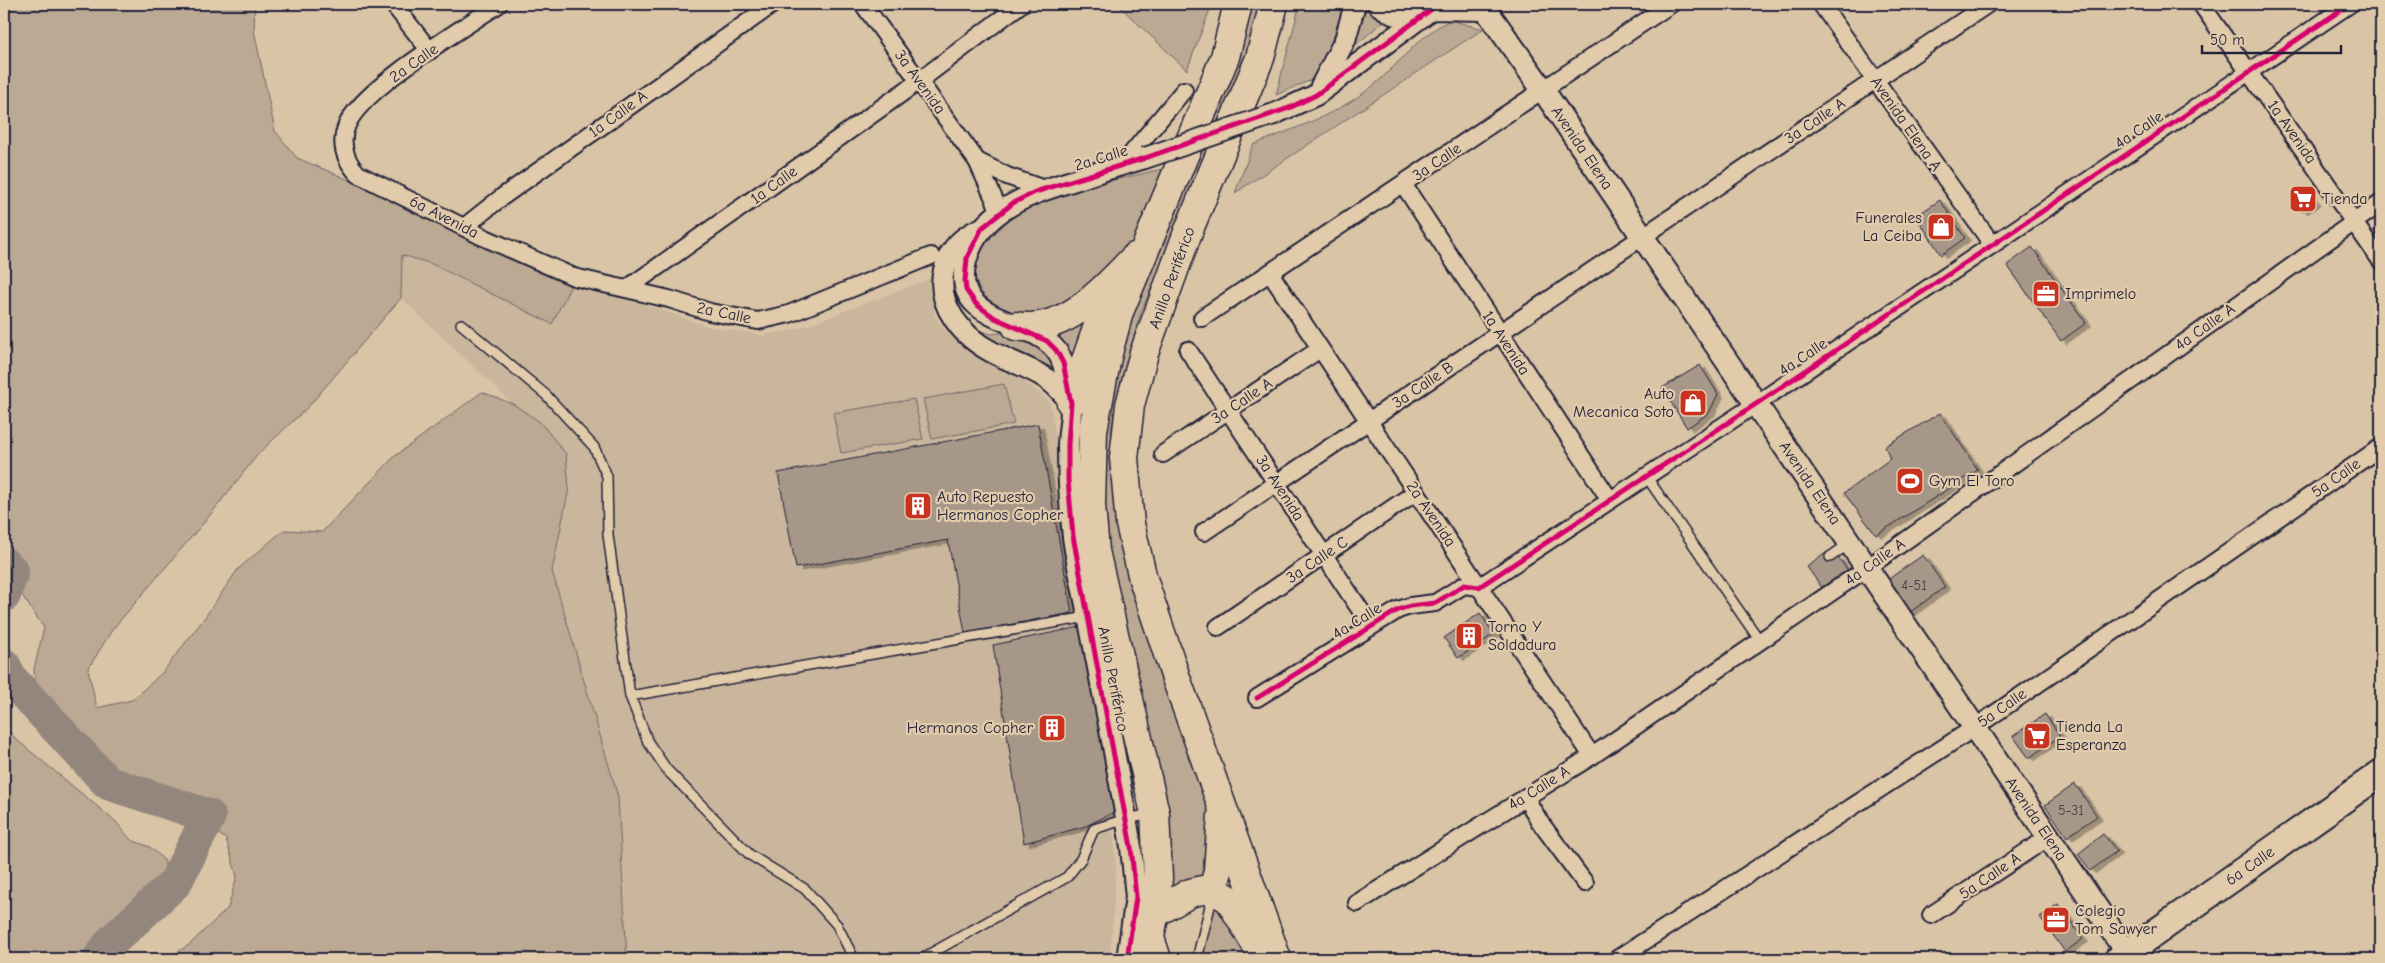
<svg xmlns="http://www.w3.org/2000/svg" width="2385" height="963" font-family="'Comic Neue',sans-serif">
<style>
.built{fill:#cab69d}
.green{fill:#bba994;stroke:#6e6668}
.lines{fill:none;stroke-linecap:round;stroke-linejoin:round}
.river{stroke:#93867d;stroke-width:34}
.building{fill:#a69788;stroke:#22223b;filter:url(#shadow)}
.service-casing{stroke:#22223b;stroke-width:12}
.minor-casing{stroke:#22223b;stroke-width:20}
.tertiary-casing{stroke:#22223b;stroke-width:24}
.secondary-casing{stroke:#22223b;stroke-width:26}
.primary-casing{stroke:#22223b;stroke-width:30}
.trunk-casing{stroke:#22223b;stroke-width:31}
.service{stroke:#e1cbaa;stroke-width:9}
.minor{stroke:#e1cbaa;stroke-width:16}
.tertiary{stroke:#e1cbaa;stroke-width:20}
.secondary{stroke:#e1cbaa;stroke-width:22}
.primary{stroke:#e1cbaa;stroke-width:26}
.trunk{stroke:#e1cbaa;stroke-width:28}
.tertiary-bridge-casing{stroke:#22223b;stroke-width:24;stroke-linecap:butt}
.tertiary-bridge{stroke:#e1cbaa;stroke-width:20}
.cycleway-casing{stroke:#e1cbaa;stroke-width:8}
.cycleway{stroke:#d6006c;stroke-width:5}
.labels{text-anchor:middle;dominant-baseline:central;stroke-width:4.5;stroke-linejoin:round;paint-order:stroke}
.number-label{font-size:14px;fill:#433f4e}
.street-label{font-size:16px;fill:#22223b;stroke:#e1cbaa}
.poi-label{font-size:16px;fill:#22223b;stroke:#e1cbaa;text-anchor:start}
</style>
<defs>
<filter id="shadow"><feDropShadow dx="5.5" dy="3" stdDeviation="0" flood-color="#0004"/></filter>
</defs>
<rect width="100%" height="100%" fill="#d9c4a6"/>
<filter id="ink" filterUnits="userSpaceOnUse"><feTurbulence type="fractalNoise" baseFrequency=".02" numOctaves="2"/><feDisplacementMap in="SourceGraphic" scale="10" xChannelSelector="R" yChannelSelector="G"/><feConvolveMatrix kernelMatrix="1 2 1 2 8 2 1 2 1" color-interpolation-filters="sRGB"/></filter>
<g filter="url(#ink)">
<polygon class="built" points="402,255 432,264 552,323 576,275 617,295 710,327 762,335 797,329 937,276 934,315 944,329 976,355 1026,382 1050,402 1056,440 1058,504 1110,780 1116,869 1111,948 1108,959 627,959 618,797 552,571 569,488 540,422 513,404 401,298"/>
<g class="green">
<polygon points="4,4 255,4 254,30 275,131 297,158 576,275 552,324 432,264 402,255 401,298 309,406 259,453 206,520 112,630 88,669 97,708 132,700 162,673 203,620 238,569 284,530 322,532 395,456 482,392 513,404 540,422 566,454 569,488 552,571 618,797 627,959 165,959 189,945 228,908 237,876 226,839 183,808 134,791 92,752 60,733 37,702 34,669 44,628 4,568"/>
<polygon points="1117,4 1212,4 1187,70"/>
<polygon points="1247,4 1263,4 1249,62 1141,312 1122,377 1111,429 1115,509 1212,806 1209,873 1178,889 1168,890 1101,510 1101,428 1130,311"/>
<polygon points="1300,4 1404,4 1318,77 1276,95"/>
<path d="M1450,20l33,9 -248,164 18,-48c42,-17 86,-31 121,-60 26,-22 45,-50 76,-65z"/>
<path d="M1162,169c-8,22 -15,46 -25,68 -8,16 -26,33 -40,45 -11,9 -42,30 -56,33 -28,5 -66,-13 -67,-45 -1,-19 31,-48 46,-58 38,-23 98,-32 142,-43z"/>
<polygon points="1100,303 1074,370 1049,331"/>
<path d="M978,330l13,4 18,-2 32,15 14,14 5,19c-27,-19 -56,-32 -82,-50z"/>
<polygon points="1004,384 1014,424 932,439 923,399"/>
<polygon points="914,399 923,439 841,453 833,413"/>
<polygon points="4,726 18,741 116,822 131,840 150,847 165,861 164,894 151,921 112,959 4,959"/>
<polygon points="1220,902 1251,959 1201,959 1211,904"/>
</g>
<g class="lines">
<g class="river">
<polyline points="4,564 12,571 4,595"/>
<polyline points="4,665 10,678 108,783 209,816 175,883 111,942 99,959"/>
</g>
</g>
<g class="building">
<polygon points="2305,187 2315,202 2302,211 2292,197"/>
<polygon points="1940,200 1965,238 1941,255 1916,216"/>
<polygon points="2381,225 2381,248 2370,233"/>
<polygon points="2032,247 2086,323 2061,341 2007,265"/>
<polygon points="1700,365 1718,394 1709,413 1687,428 1662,388"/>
<polygon points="1940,413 1978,470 1876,535 1844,493 1890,459 1885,446"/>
<polygon points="1038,424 1072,613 965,633 948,540 796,568 778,473"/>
<polygon points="1827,552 1832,561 1838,557 1848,571 1823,589 1807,567"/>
<polygon points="1923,555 1945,587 1906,615 1883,583"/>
<polygon points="1480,613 1494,634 1458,658 1444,638"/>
<polygon points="1080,627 1114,812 1086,826 1024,843 993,645"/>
<polygon points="2045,714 2060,736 2029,758 2013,736"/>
<polygon points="2075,784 2097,816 2067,837 2045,805"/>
<polygon points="2103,834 2117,851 2090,871 2078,854"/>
<polygon points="2058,904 2071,922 2053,935 2040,917"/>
<polygon points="2071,922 2083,939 2065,952 2053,935"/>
</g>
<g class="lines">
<defs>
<g id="service">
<polyline points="461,324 546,395 594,447 607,476 608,535 630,696 648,742 667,770 750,855 805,889 837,925 854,959"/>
<polyline points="1646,476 1760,641"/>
<polyline points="1830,557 1850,543"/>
<polyline points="630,696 1088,617"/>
<polyline points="1159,935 1167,959"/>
<polyline points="921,959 1067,877 1081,859 1094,829 1126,819 1152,814"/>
<polyline points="1197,959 1213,894"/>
</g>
<g id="minor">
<polyline points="393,4 430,51"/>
<path d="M499,4c-35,24 -137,84 -152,121 -8,19 -2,35 11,49l125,63 91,40 95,22 41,13 48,9 31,-7 142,-58"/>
<polyline points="863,4 977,161 1000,212"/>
<polyline points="1821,4 1992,244"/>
<polyline points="2201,4 2381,261"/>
<polyline points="977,161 1007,176 1044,189"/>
<polyline points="1122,165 1184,90"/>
<polyline points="1403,184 1610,500"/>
<polyline points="464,227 502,197 773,4"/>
<polyline points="1270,273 1592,756"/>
<polyline points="628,288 919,81 1021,4"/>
<polyline points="1202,318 1671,4"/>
<polyline points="1188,350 1371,626"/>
<polyline points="1163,454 1320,349"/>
<polyline points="1204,532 1988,4"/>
<polyline points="1218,627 1416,492"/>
<polyline points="1257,698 1398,610 1410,606 1435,603 1464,585 1479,587 1756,404 2350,4"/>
<polyline points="1525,797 1540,822 1585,883"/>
<polyline points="1357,903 1592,756 1867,568 2381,203"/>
<polyline points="1931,915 2049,837"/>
<polyline points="1617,959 1974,728 2381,447"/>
</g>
<g id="tertiary">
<polyline points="1321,86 1345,40 1355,4"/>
<polyline points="1274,114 1316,95 1432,9"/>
<path d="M980,229c-19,8 -31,20 -36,41 -9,35 19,67 48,82 17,9 36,15 52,25 11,7 19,16 27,26"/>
<path d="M1127,959l9,-62 -5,-50c-12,-74 -27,-147 -41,-221 -5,-30 -13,-59 -17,-89 -3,-30 -5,-61 -5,-91 0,-14 4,-29 3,-43 -1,-12 -5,-27 -8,-39 -14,-51 -115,-32 -97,-103 13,-51 64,-67 109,-81 23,-8 46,-15 70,-22"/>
</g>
<g id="secondary">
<polyline points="1379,4 1393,13 1402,15 1433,8 1485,9"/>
<polyline points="1482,4 1543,90 1756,404 2127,953"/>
</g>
<polyline id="primary" points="2118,959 2381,773"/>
<g id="trunk">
<polyline points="1274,4 1260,58 1188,232 1144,353 1130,405 1124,458 1130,524 1143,579 1176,678 1277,959"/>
<path d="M1016,326c48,9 89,-37 119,-69"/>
<polyline points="1071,403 1102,314"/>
<polyline points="1213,890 1218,871 1222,815"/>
<polyline points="1155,913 1190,893 1202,890 1213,890 1229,899 1263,956"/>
<polyline points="1145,959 1155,913 1158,878 1155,813 1095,551 1091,505 1093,430 1107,357 1119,312 1225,57 1238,4"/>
</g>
</defs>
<use href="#service" class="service-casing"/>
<use href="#minor" class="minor-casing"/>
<use href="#tertiary" class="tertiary-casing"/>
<use href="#secondary" class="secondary-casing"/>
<use href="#primary" class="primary-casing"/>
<use href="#trunk" class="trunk-casing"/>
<use href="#service" class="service"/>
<use href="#minor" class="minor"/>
<use href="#tertiary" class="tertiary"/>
<use href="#secondary" class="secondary"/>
<use href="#primary" class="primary"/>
<use href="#trunk" class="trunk"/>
<defs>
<polyline id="tertiary-bridge" points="1145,158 1274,114"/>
</defs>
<use href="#tertiary-bridge" class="tertiary-bridge-casing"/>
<use href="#tertiary-bridge" class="tertiary-bridge"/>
<defs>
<g id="cycleway">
<polyline points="1257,698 1398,610 1410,606 1435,603 1464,585 1479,587 1756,404 2350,4"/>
<polyline points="1127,959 1136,897 1131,847 1073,536 1068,480 1068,444 1071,403 1063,363 1056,350 1047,341 995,318 976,304 966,290 965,281 967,258 982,228 1013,203 1035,192 1145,158 1289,108 1316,95 1433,8"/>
</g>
</defs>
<use href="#cycleway" class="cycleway-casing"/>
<use href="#cycleway" class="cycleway"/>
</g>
</g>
<defs>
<symbol id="supermarket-square" viewBox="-11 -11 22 22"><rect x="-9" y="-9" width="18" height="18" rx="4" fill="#c8321e" stroke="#e1cbaa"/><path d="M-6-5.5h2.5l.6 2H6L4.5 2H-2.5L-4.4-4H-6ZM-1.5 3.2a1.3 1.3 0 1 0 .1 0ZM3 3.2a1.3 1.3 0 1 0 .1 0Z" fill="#fff"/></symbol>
<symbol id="shop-square" viewBox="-11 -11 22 22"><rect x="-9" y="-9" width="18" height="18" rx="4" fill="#c8321e" stroke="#e1cbaa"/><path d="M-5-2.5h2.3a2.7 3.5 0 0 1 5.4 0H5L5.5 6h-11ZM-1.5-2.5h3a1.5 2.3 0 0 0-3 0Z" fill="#fff"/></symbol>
<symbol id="office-square" viewBox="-11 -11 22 22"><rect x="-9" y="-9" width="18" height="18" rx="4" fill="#c8321e" stroke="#e1cbaa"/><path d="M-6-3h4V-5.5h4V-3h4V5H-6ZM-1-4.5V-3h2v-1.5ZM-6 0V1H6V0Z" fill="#fff"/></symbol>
<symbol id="stadium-square" viewBox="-11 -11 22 22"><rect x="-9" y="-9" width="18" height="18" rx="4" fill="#c8321e" stroke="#e1cbaa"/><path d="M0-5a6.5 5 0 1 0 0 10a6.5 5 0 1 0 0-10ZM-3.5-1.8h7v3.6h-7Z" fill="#fff"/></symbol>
<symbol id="building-square" viewBox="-11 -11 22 22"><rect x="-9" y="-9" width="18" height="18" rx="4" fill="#c8321e" stroke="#e1cbaa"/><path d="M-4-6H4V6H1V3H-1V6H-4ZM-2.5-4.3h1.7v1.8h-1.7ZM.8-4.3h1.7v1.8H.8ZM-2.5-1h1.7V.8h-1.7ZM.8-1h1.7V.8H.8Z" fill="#fff"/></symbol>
</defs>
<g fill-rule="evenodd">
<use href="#supermarket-square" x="2287" y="183" width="32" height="32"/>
<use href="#shop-square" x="1925" y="211" width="32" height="32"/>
<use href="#office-square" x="2030" y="278" width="32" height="32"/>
<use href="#shop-square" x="1677" y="387" width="32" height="32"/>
<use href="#stadium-square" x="1894" y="465" width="32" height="32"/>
<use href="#building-square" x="902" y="490" width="32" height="32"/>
<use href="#building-square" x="1453" y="620" width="32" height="32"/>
<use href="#building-square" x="1036" y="712" width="32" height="32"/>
<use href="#supermarket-square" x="2021" y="720" width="32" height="32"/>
<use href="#office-square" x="2040" y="904" width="32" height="32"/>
</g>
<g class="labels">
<g class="number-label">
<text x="1914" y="585">4-51</text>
<text x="2071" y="810">5-31</text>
</g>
<g class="street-label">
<text transform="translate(414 63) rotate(-35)">2a Calle</text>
<text transform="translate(920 82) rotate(54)">3a Avenida</text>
<text transform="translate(618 114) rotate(-36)">1a Calle A</text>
<text transform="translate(1815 121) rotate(-34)">3a Calle A</text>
<text transform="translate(1906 124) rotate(55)">Avenida Elena A</text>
<text transform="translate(2139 130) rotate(-34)">4a Calle</text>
<text transform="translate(2292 132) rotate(55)">1a Avenida</text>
<text transform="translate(1582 148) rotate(56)">Avenida Elena</text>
<text transform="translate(1101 158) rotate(-17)">2a Calle</text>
<text transform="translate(1437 162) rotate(-34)">3a Calle</text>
<text transform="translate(774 185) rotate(-36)">1a Calle</text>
<text transform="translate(444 217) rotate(27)">6a Avenida</text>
<text transform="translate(1172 278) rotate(-70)">Anillo Periférico</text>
<text transform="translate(724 313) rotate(12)">2a Calle</text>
<text transform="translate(2205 327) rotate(-35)">4a Calle A</text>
<text transform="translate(1506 343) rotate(57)">1a Avenida</text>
<text transform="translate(1803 357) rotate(-34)">4a Calle</text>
<text transform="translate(1423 385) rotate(-34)">3a Calle B</text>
<text transform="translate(1242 401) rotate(-34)">3a Calle A</text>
<text transform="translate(2336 478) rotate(-35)">5a Calle</text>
<text transform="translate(1810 483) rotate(56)">Avenida Elena</text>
<text transform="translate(1280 488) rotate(57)">3a Avenida</text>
<text transform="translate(1431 514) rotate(56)">2a Avenida</text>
<text transform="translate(1317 560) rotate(-34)">3a Calle C</text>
<text transform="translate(1875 562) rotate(-35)">4a Calle A</text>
<text transform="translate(1357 621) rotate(-32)">4a Calle</text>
<text transform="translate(1113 679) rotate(79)">Anillo Periférico</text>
<text transform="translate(2002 708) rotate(-35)">5a Calle</text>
<text transform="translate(1539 788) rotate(-32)">4a Calle A</text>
<text transform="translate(2036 819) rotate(56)">Avenida Elena</text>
<text transform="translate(2250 866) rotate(-35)">6a Calle</text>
<text transform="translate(1990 876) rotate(-34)">5a Calle A</text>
</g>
<g class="poi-label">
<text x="2322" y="199">Tienda</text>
<text x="1922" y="218" text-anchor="end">Funerales<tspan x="1922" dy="18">La Ceiba</tspan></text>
<text x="2065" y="294">Imprimelo</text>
<text x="1674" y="394" text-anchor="end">Auto<tspan x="1674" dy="18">Mecanica Soto</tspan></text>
<text x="1929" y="481">Gym El Toro</text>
<text x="937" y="497">Auto Repuesto<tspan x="937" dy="18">Hermanos Copher</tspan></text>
<text x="1488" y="627">Torno Y<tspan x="1488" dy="18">Soldadura</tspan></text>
<text x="2056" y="727">Tienda La<tspan x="2056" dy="18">Esperanza</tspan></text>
<text x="1033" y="728" text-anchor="end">Hermanos Copher</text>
<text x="2075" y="911">Colegio<tspan x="2075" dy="18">Tom Sawyer</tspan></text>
</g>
</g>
<rect width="2385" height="963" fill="none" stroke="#e1cbaa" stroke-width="20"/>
<rect x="10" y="10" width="2365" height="943" fill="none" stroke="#22223b" stroke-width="2" filter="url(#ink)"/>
<path d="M2202 45v8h139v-8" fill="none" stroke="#22223b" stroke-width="2.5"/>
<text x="2210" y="45" font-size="15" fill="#22223b" stroke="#e1cbaa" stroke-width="4" paint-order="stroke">50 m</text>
</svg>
